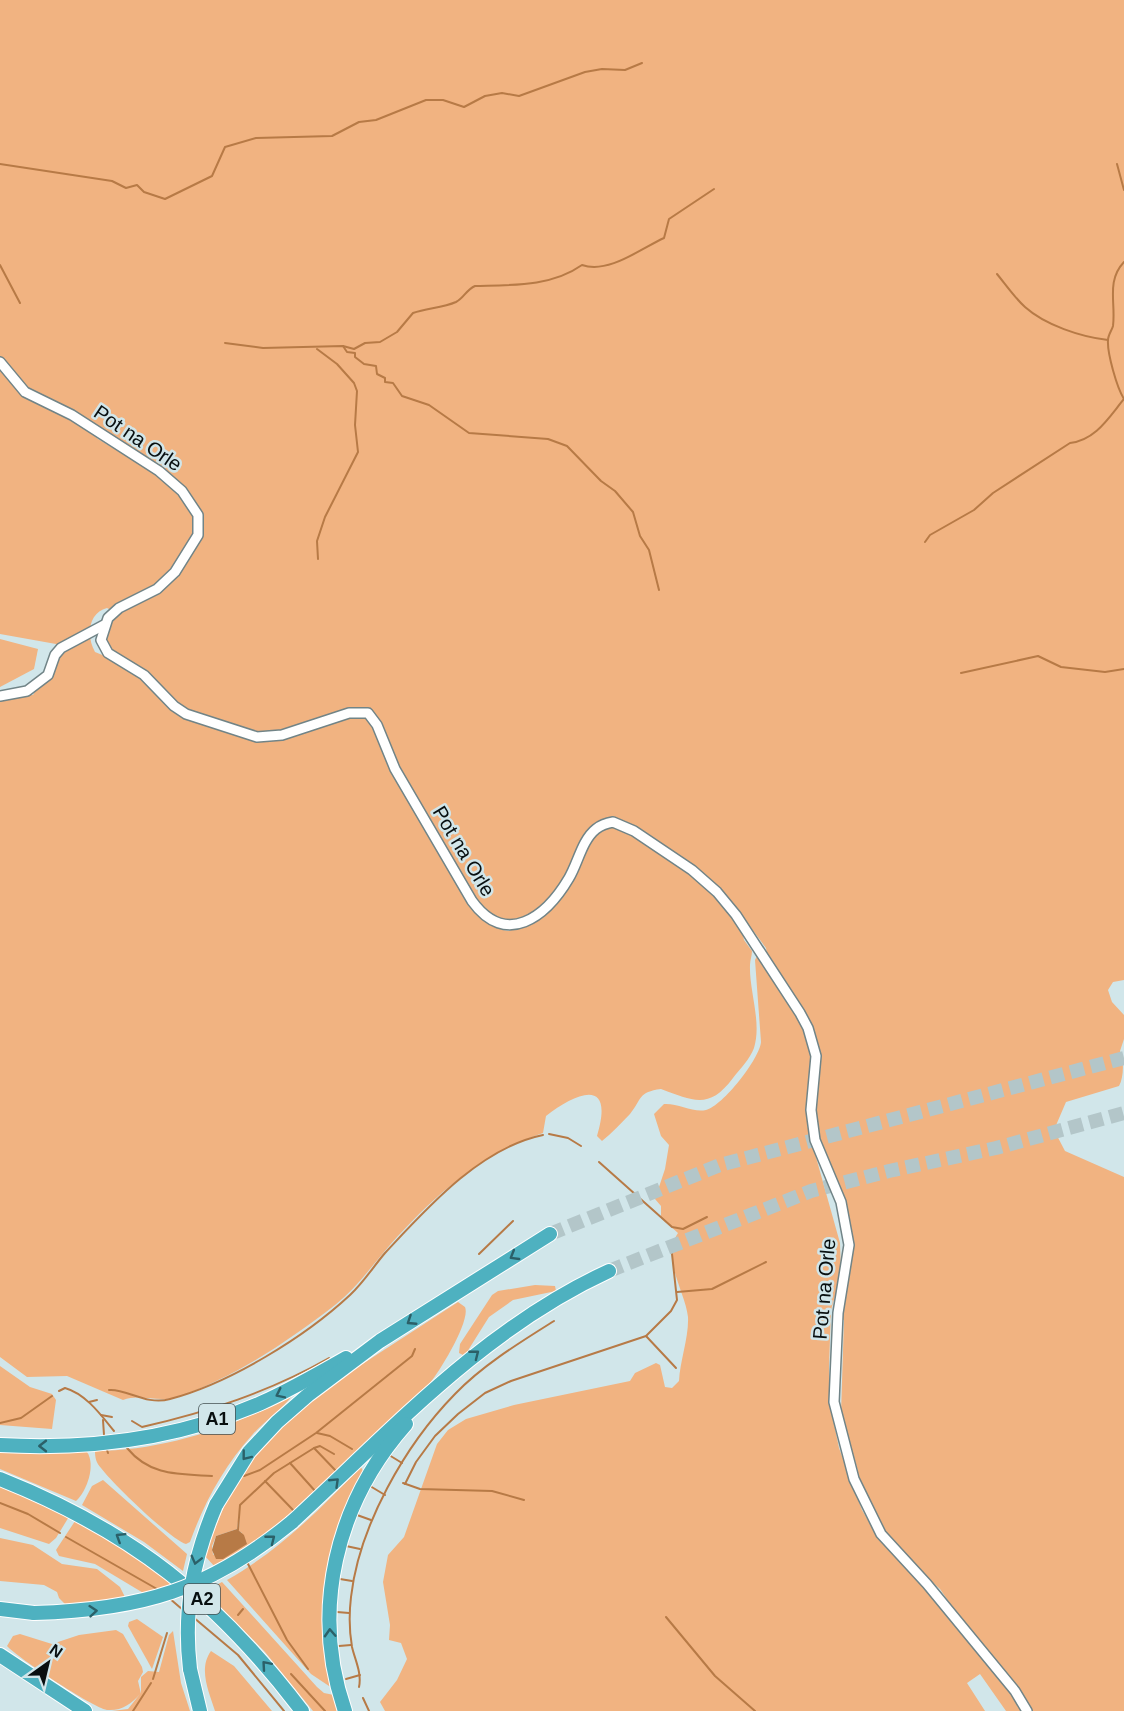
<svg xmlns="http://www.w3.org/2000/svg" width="1124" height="1711" font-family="Arial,sans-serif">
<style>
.green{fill:#f1b381;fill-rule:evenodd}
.water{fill:#b77a46}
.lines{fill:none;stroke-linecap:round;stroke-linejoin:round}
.stream{stroke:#b77a46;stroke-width:2}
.highway-tunnel{stroke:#b3c6c9;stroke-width:14;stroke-dasharray:14 7;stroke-linecap:butt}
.minor-casing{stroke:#718487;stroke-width:12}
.highway-casing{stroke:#fff;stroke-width:16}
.minor{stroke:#fff;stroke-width:9}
.highway{stroke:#4eb1c0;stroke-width:14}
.highway-bridge-casing{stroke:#fff;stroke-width:16;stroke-linecap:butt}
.highway-bridge{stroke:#4eb1c0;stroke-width:14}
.oneway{stroke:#2b6068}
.labels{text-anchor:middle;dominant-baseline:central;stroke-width:5;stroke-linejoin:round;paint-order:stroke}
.shield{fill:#d1e6ea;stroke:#445051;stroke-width:1.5}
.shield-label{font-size:18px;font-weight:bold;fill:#080f10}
.street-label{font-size:20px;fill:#080f10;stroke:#d1e6ea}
</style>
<rect width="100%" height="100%" fill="#d1e6ea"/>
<g class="green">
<path d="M0,0h1124v980l-11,2 -5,8 4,12 12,13v24l-4,12c4,9 4,26 -1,35l-53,16 -12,28 11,21 59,26v534h-93l-20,-33 -52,-61 -19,-28 -31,-28 -22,-26 -11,-15 -20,-46 2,-3 -17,-58 3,-93 -3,-1c2,-15 7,-32 7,-47 -1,-59 -26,-115 -40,-172l-1,25 33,118 1,32 -10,35 -2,57 1,37 9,44 23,62 17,29 50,54 75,89 19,29h-17l-26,-37 -13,9 18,28h-600l-5,-9 17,-22 10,-21 -6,-16 -12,-3 1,-15 -7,-43 5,-27 16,-18 33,-93 11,-14 18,-11 48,-14 116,-24 5,-8 21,-10 4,2 5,22 7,1 7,-7c1,-21 10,-44 9,-64 -3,-26 -27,-59 -10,-84l-17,-15v-12l-6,-7 10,-30 4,-24 -8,-9 -7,-22 10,-10c14,-1 29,9 42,6 17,-4 54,-52 55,-68l-6,-82 2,-4 13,18 -4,-26 -24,-32 -105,-86 -35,-9 -36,59 -18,20 -15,13 -19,10 -15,-1 -23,-20 -75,-130 -27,-60 -24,-3 -74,25 -21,1 -60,-22 -23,-12 -20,-24 -49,-34 10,-27 42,-22 45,-55 2,-24 -15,-24 -21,-20 -140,-81 -26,-32z"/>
<path d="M0,366l19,26 9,6 54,27 16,14 63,38 20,21 13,18 1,16 -16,29 -16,20 -52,29 -4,-2c-19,5 -21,28 -12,44l22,9 30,21 21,25 13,9 74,24 98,-24h12l8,8 21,51 77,130 19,20 13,5 6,1 26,-12 48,-62 9,-18 14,-12h13l72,45 30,30 21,27 2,11 8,11c0,5 -2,9 -2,14 -1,26 12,57 4,83 -4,11 -14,21 -21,30 -24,32 -39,23 -72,11 -23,3 -19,10 -31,25 -9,9 -18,19 -28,27l-5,-5c18,-60 -21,-43 -51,-20l-3,17c-64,21 -115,68 -159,119 -16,19 -30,38 -49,53 -48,37 -101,73 -158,92 -19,6 -37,-4 -54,3l-56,-24 -40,1 -27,-20v-658l20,-6 13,2 22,-38 7,-2 -6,-11 -56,-10z"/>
<polygon points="0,639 38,649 34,669 0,687"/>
<polygon points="535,1285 555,1286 556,1291 513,1300 489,1317 467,1352 463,1355 459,1353 460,1344 492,1295 498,1291"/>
<path d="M458,1302l7,5c6,13 -25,64 -35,76l-150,141 -64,44 -12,-13 28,-68 15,-23 41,-44 42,-35zM240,1507l-1,24 3,2 -29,22 -1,-9 4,-10 21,-7z"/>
<polygon points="0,1366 30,1387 52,1394 56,1400 52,1429 0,1425"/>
<path d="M292,1396c-9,12 -27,25 -39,38 -29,32 -49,69 -63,108l-4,2c-15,-4 -74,-61 -85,-76 -5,-5 -6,-11 -6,-17 68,0 138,-24 197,-55z"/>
<path d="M0,1451l87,1c9,13 0,39 -11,49l-76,-32z"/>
<path d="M361,1467l2,4c-37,69 -47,140 -31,217l-21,-14 -84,-94c53,-30 92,-70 134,-113z"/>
<polygon points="103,1480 187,1554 183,1571 144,1542 82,1505 92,1486"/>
<polygon points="0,1485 70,1515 56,1538 49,1544 0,1528"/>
<polygon points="77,1518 178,1584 145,1594 95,1564 59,1556 56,1550"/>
<polygon points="0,1538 33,1545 62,1564 97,1569 120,1587 126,1599 66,1605 59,1598 57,1592 44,1585 0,1581"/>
<polygon points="222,1582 317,1687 324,1693 334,1695 339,1711 313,1711 265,1652 205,1591"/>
<polygon points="137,1619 163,1637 152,1669 128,1626 129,1622"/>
<path d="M116,1630l7,4 19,33 1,5 -5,9 3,13v-17l7,-6 11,1 10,-37 4,-4 8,52 9,28h-78l16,-2 12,-15c-9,10 -18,17 -33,16 -15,-3 -89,-52 -100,-64l6,-10 7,-2 32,10 27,-9z"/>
<path d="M211,1651l23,15 38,45h-57c-6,-19 -17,-42 -4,-60z"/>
</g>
<polygon class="water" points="237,1529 244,1535 247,1544 223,1559 216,1559 212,1550 216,1536"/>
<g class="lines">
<g class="stream">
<polyline points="0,164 112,181 126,188 137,185 144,192 165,199 212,176 225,147 256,138 332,136 359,122 376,120 426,100 443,100 464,107 485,96 502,93 519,96 585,72 602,69 625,70 642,63"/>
<polyline points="1117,164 1124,190"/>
<path d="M1124,262c-18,19 -8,41 -11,64 -1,4 -5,9 -5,14 -1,13 9,48 16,59"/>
<polyline points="0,265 20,303"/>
<path d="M997,274c9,11 17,23 28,33 20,18 56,30 83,33"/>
<path d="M225,343l38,5 80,-2 11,3 11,-6 15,-1 17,-10 16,-19c14,-5 29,-5 43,-11 8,-4 10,-12 19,-16 36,-1 76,1 107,-21 27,9 58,-16 82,-27l5,-19 45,-30"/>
<polyline points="343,346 347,352 355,353 355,357 364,364 376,366 377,374 385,378 385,382 393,383 402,396 429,405 469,433 548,439 567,446 601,481 615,491 633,512 640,536 649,550 659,590"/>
<polyline points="317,349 337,364 354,383 357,391 355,425 358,452 325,517 317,541 318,559"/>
<path d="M925,542l5,-7 44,-25 19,-17 77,-50c26,-3 39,-26 54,-44"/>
<polyline points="961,673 1038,656 1061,667 1105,672 1124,669"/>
<polyline points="549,1134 568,1138 581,1146"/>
<polyline points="599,1162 672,1227 683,1229 707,1217"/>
<polyline points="479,1254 513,1221"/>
<polyline points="677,1292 712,1289 766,1262"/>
<polyline points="646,1336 676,1368"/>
<path d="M109,1390c17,-2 37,16 61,9 60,-16 135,-62 180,-104 14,-13 23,-28 35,-42 42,-45 95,-105 158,-118"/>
<path d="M59,1391l6,-3c21,6 36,27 49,43"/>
<polyline points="89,1402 97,1400"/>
<polyline points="101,1415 112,1417"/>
<polyline points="103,1420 104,1435"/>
<path d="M132,1421l10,6c66,-15 127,-35 187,-69"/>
<polyline points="0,1423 21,1418 52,1396"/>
<polyline points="317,1433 330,1436 352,1449"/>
<path d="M127,1448c23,28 51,26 85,28"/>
<polyline points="314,1448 337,1472"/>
<polyline points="107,1450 108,1453"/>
<polyline points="389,1455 402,1463"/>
<polyline points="290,1463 316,1492"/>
<polyline points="244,1476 260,1470 316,1433 412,1356 415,1349"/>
<polyline points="265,1481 294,1511"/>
<polyline points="403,1483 420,1489 492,1491 524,1500"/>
<polyline points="405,1484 416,1462 435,1436 458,1414 485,1393 511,1381 646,1336 671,1311 677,1300 672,1254"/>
<polyline points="370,1486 385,1495"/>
<polyline points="0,1503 28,1514 60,1533"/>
<polyline points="357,1515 371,1520"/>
<polyline points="238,1530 240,1505 274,1473 314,1448 320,1446 334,1454"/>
<polyline points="66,1537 157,1589"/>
<polyline points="346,1546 360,1549"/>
<polyline points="246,1560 287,1640 308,1669"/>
<polyline points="340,1579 352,1581"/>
<polyline points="169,1598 183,1610"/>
<polyline points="337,1612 349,1613"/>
<polyline points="238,1615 243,1609"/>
<polyline points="193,1617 238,1655 284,1711"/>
<polyline points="666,1617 715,1676 755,1711"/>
<polyline points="339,1646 351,1645"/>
<polyline points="291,1674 325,1711"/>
<polyline points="153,1679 167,1633"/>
<polyline points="346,1679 360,1675"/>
<path d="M359,1687c3,-14 -4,-27 -7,-40 -3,-17 -3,-33 -1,-50 8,-71 54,-152 104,-203 28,-29 64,-51 99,-73"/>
<polyline points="363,1698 369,1711"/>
<polyline points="133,1711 151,1683"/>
</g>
<g class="highway-tunnel">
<polyline points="550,1234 720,1165 1124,1058"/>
<polyline points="609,1271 811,1191 889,1171 996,1148 1124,1113"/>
</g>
<defs>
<g id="minor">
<path d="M0,362l25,30 47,23 87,56 23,20 16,24v20l-23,37 -18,17 -38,19 -11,10 -7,22 7,13 36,22 30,31 12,8 71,23 25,-2 67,-22h19l9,12 18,44 77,132c34,47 74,16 97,-23 9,-15 13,-38 27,-49 5,-4 11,-6 17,-7l21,9 58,39 25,22 19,23 64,98 8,15 8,28 -5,54 4,30 26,62 8,43 -11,68 -4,89 20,77 27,55 46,50 88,107 12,20"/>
<polyline points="0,696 27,691 48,675 55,655 61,648 104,625"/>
</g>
<g id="highway">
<path d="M0,1445c89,5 178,-6 261,-42 29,-13 57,-29 85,-45"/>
<path d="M0,1479c131,52 217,120 302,232"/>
<polyline points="216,1505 249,1452 277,1422 308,1395 380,1341 550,1234"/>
<path d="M292,1522c100,-92 191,-193 317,-251"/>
<polyline points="0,1609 34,1613"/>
<polyline points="0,1655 85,1711"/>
<polyline points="190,1669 200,1711"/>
<path d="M345,1711c-35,-101 -9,-208 61,-287"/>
</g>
</defs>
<use href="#minor" class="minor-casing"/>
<use href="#highway" class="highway-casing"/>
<use href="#minor" class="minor"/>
<use href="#highway" class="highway"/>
<defs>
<g id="highway-bridge">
<path d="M34,1613c107,-3 175,-23 258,-91"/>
<path d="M190,1669c-7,-58 3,-110 26,-164"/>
</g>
</defs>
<use href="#highway-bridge" class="highway-bridge-casing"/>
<use href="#highway-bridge" class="highway-bridge"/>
</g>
<defs><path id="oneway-chevron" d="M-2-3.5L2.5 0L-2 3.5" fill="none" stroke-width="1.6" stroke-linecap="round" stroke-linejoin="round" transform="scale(1.5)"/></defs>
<g class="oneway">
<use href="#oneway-chevron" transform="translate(514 1256) rotate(149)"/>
<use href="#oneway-chevron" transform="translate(411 1321) rotate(147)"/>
<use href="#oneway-chevron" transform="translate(475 1354) rotate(-38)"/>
<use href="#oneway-chevron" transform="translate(280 1394) rotate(154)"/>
<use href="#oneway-chevron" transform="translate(43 1446) rotate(-180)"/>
<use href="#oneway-chevron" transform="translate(246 1456) rotate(128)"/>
<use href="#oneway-chevron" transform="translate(335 1482) rotate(-44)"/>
<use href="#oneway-chevron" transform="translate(120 1537) rotate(-148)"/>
<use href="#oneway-chevron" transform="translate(271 1539) rotate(-38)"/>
<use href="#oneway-chevron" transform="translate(196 1560) rotate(104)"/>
<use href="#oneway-chevron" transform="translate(93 1611) rotate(-5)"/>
<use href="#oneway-chevron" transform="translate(330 1633) rotate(-93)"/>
<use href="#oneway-chevron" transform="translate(266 1665) rotate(-131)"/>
</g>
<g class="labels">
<g class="shield">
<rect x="199" y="1404" width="36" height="30" rx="4.5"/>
<rect x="184" y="1584" width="36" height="30" rx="4.5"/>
</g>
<g class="shield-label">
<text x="217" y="1419">A1</text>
<text x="202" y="1599">A2</text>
</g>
<g class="street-label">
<text transform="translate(138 438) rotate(34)">Pot na Orle</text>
<text transform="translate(464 851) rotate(59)">Pot na Orle</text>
<text transform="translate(824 1289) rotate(-85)">Pot na Orle</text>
</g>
</g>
<g transform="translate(48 1663) rotate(34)" stroke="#d1e6ea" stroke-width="4.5" paint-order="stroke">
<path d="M0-4.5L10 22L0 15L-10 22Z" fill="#080f10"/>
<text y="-9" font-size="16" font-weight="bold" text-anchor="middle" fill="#080f10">N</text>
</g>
</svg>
